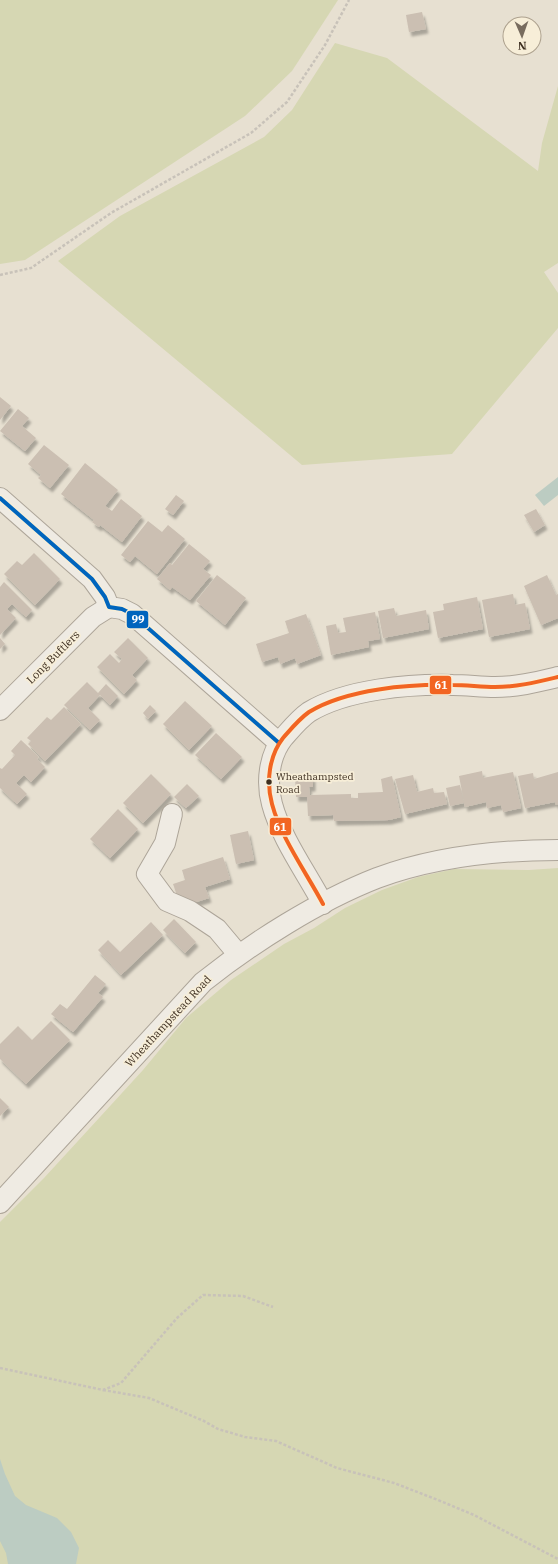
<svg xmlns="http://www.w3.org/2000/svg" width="558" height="1564" font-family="'IBM Plex Serif',serif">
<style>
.green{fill:#d6d7b3}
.water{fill:#bcccc2}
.building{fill:#cbbfb2;filter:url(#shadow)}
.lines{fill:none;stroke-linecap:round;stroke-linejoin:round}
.minor-casing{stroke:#ada599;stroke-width:22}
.path{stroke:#c8c2b9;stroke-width:2.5;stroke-dasharray:3 2;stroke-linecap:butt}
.minor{stroke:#efebe3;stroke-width:20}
.bus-1-casing{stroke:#f7eed8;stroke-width:7}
.bus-2-casing{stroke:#f7eed8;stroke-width:7}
.bus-1{stroke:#0065bd;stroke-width:4}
.bus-2{stroke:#f26522;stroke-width:4}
.bus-dot{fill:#3d2e20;stroke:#f7eed8;stroke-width:1.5}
.labels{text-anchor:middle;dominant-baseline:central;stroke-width:3.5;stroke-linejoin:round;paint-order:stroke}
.bus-label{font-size:10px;fill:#3d2e20;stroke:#f7eed8;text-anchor:start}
.street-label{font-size:11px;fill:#3d2e20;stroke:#f7eed8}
.line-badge{stroke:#f7eed8;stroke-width:1.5}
.badge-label{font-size:11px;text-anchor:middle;font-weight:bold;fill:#fff}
</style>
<defs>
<filter id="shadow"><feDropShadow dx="2.5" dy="4.5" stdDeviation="1" flood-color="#0004"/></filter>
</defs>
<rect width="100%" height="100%" fill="#e7e0d1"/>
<g class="green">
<polygon points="0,0 338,0 292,71 245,116 25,260 0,264"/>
<polygon points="335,43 387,58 538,171 542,143 558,86 558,263 544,272 558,293 558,328 452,454 302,465 58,261 120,216 264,137 292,110"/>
<polygon points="558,868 558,1564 0,1564 0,1222 44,1178 100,1117 143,1070 186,1018 231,980 284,944 314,928 345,908 382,890 418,877 454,869 529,870"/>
</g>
<g class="water">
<polygon points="558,477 558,495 544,506 535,495"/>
<polygon points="0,1459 5,1474 15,1496 26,1505 57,1518 71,1532 79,1548 76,1564 8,1564 6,1553 0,1541"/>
</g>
<g class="building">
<polygon points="422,12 426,29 409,32 406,15"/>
<polygon points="0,397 11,406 0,420"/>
<polygon points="18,409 29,418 22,426 36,438 25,451 0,431"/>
<polygon points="44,445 69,465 50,488 38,478 41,475 28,464"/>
<polygon points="85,463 118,490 105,506 112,511 121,499 142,516 122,542 100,525 99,527 92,522 94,520 61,494"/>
<polygon points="176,495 184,501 173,515 165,509"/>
<polygon points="536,509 545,525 534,532 524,515"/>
<polygon points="148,521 162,532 168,525 185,539 157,574 135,556 130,562 121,555"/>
<polygon points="189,544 210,561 203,569 211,575 190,600 172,587 170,590 157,579 170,563 172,565"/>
<polygon points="34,553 60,579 35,605 4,574 17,561 22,565"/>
<polygon points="217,575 246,598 225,625 196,601"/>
<polygon points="547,575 556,595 558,594 558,618 541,625 524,586"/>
<polygon points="4,582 32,610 26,617 12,604 7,609 16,618 0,635 0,587"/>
<polygon points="513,594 515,605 525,603 530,629 489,637 482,600"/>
<polygon points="477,597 483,629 438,638 433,612 444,610 443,604"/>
<polygon points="394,608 396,616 426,610 429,629 383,638 378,611"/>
<polygon points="375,612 380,639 368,641 369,647 331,655 326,626 336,624 338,633 346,632 343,618"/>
<polygon points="306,614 321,655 297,664 295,658 280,664 278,657 262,662 256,644 289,633 285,621"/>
<polygon points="0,638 5,644 0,649"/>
<polygon points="128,638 148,658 132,675 137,680 124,694 97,667 110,654 119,663 122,659 114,652"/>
<polygon points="87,682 98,693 106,684 118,696 110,705 100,695 88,708 100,720 90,730 64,705"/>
<polygon points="185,701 212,726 189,750 163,724"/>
<polygon points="150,705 156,711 148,719 143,713"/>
<polygon points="64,707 81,724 45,761 28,744 31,741 27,738 47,717 51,720"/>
<polygon points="216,733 242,757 221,779 195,755"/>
<polygon points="21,740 39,757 37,759 45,767 31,782 24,775 16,783 27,794 17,804 0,788 0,768 2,769 15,755 11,751"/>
<polygon points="482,771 483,778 513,772 521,808 503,812 501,805 487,808 486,802 465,807 459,776"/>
<polygon points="558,772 558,804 556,805 555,802 525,808 518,776 533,773 534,779"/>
<polygon points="151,774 171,794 143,823 123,803"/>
<polygon points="413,775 417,792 433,788 434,793 444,792 447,804 405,814 395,779"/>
<polygon points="392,776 401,817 389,820 334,821 333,815 308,816 307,797 296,797 295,777 313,777 313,787 309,787 310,795 351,794 351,798 358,798 358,793 383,792 381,779"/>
<polygon points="187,784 199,796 186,808 174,797"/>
<polygon points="460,785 464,803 450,806 446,788"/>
<polygon points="118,809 138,829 110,858 90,839"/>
<polygon points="248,831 254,860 236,864 230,835"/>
<polygon points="223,857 230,879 205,887 209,898 190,904 188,899 179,901 173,884 185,880 182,870"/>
<polygon points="174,919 196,942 185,953 163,930"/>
<polygon points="151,922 163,935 121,975 98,950 108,940 120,952"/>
<polygon points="95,975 106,984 98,993 103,997 73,1032 51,1014 60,1004 67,1009"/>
<polygon points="51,1021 70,1040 26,1084 0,1059 0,1044 18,1026 32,1040"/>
<polygon points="0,1098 9,1107 0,1116"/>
</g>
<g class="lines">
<defs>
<g id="minor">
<polyline points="0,498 92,579 105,597 109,607 122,609 132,614 279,743"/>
<polyline points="0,710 93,617 109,607"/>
<polyline points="172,814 165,843 147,874 167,901 190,911 217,929 238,954"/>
<path d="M323,904c-17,-32 -42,-66 -51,-100 -6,-22 -3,-48 11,-66 8,-9 16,-19 26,-26 38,-23 100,-28 144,-27 14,0 28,2 42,2 22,0 42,-5 63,-10"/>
<path d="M0,1203l203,-221c49,-39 115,-81 174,-104 57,-21 120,-28 181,-28"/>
</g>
</defs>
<use href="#minor" class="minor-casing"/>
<g class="path">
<polyline points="0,275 31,268 111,213 251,133 287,102 325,45 349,0"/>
<polyline points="0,1368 103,1390 121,1383 177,1318 203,1295 243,1296 273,1307"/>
<polyline points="103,1390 149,1398 204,1421 218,1429 245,1437 276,1441 337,1468 394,1483 438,1500 474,1515 558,1559"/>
</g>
<use href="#minor" class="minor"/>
<defs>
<polyline id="bus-1" points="0,498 92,579 105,597 109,607 122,609 132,614 279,743"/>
<path id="bus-2" d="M323,904c-17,-32 -42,-66 -51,-100 -6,-22 -3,-48 11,-66 8,-9 16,-19 26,-26 38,-23 100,-28 144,-27 14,0 28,2 42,2 22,0 42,-5 63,-10"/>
</defs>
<use href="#bus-1" class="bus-1-casing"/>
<use href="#bus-2" class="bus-2-casing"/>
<use href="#bus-1" class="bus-1"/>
<use href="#bus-2" class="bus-2"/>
</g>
<circle class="bus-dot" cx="269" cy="782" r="3.5"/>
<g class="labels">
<g class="bus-label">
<text x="276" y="776">Wheathampsted<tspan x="276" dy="13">Road</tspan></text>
</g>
<g class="street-label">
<text transform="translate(53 657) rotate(-45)">Long Buftlers</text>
<text transform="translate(168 1021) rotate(-47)">Wheathampstead Road</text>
</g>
</g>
<g class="line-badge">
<rect x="126" y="610" width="23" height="19" rx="4" fill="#0065bd"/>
<rect x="429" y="675" width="23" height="20" rx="4" fill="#f26522"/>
<rect x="269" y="817" width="23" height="19" rx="4" fill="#f26522"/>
</g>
<g class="badge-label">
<text x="138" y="623">99</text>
<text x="441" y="689">61</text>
<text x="280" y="831">61</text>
</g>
<g transform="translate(522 36) rotate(178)"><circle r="19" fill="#f7eed8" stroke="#ada18e"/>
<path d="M0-3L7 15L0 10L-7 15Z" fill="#786c5e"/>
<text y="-6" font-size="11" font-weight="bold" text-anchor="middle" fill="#3d2e20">N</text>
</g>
</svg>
